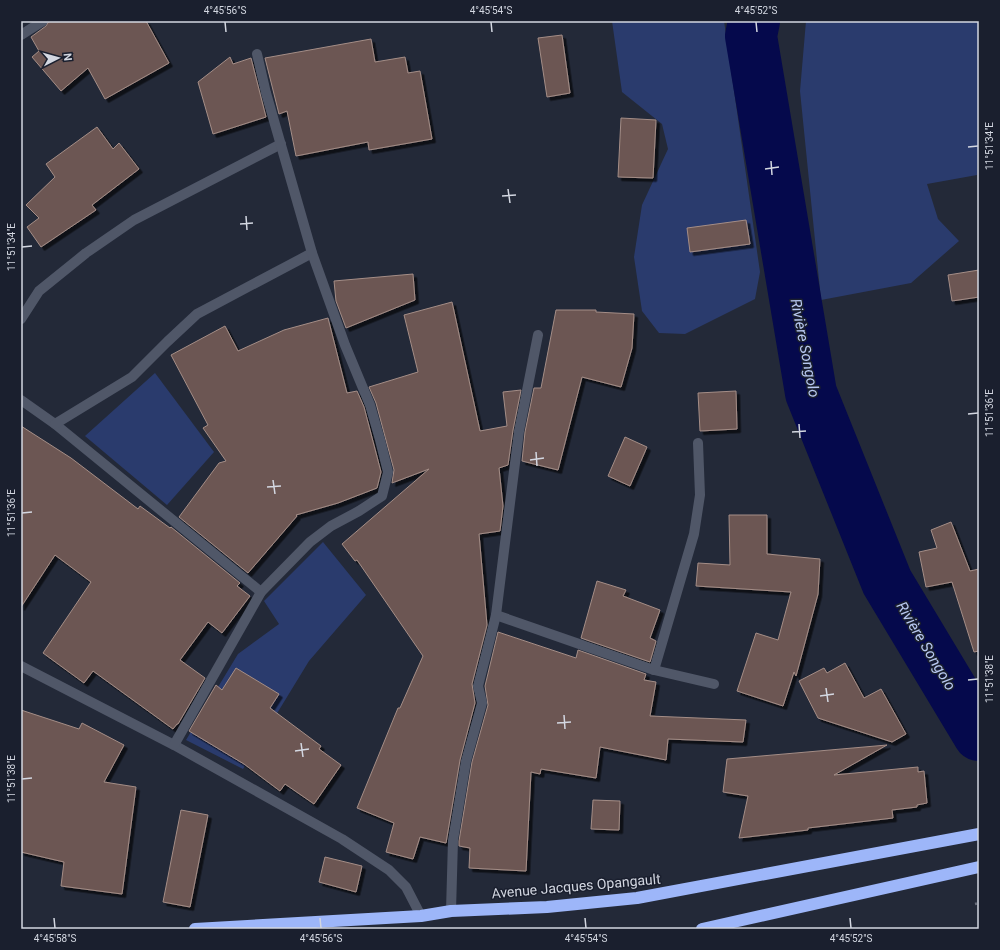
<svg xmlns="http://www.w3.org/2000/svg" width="1000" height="950" font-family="Roboto,sans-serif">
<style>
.green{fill:#2a3b6d}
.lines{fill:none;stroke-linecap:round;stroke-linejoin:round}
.river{stroke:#05094c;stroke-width:52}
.building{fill:#6c5752;stroke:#a48d87;filter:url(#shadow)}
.path{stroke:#686d7a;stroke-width:2.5;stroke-dasharray:2 2;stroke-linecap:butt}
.street{stroke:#505768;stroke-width:10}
.highway{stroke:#9db6f9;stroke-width:12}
.ticks{fill:none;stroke:#d3d7e1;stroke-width:1.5}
.labels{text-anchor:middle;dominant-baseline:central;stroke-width:3;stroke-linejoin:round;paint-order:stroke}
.street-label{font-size:14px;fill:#d3d7e1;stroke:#1a1f2e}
.water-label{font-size:15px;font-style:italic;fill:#b8c8f1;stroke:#1a1f2e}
.neatline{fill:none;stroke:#d3d7e1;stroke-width:1.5}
.ticks-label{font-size:10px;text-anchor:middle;fill:#d3d7e1}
</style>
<defs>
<filter id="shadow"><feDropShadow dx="3.5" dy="3.5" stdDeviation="0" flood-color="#0009"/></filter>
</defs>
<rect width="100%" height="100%" fill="#232938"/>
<g class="green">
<polygon points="612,21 724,21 760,272 755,299 685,334 659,333 642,311 634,257 642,205 668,149 662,124 622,92"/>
<polygon points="806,21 979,21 979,119 977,175 927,184 938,219 959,241 911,283 821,300 800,91"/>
<polygon points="155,373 214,452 167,505 85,436"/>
<polygon points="323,542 366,595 309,661 243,769 186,740 238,654 279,624 264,601"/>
</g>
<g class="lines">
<polyline class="river" points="754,21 751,36 811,393 887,582 979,735"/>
</g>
<g class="building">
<polygon points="49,21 146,21 169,63 105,99 88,68 61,91 32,57 39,51 31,37 46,26"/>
<polygon points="562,35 570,93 547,97 538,38"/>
<polygon points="371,39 375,62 405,57 408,73 420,71 432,139 369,150 368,142 296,156 287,111 279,114 265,58"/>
<polygon points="230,57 233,64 251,58 266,117 213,134 198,82"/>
<polygon points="621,118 656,120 653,178 618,177"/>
<polygon points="97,127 113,149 119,143 139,169 92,205 96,210 41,247 27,227 39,218 26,205 55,177 46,164"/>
<polygon points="746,220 750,244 690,252 687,228"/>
<polygon points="979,270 979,297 952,301 948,275"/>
<polygon points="413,274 415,300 346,328 336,301 334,281"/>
<polygon points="452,302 480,431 507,426 503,392 521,390 513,430 508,465 499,468 503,506 500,531 479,534 487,625 472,684 475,703 460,760 446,843 420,837 413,859 386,852 394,823 357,808 398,708 400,708 423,656 357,560 355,561 342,544 429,469 392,483 394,470 376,403 369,387 418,372 404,315"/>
<polygon points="556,310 596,310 596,312 634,314 632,348 621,387 582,377 558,470 522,461 525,432 534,388 541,388"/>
<polygon points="328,318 347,393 357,391 364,407 381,472 377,488 338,503 296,515 297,516 248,573 179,517 219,463 226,461 203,428 208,425 171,355 225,326 238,351 284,330"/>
<polygon points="736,391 737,429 700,431 698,393"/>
<polygon points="21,426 71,458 138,509 140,506 170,528 171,527 240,583 237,586 250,596 222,633 208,622 180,660 205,678 178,724 177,724 173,729 93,671 84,683 43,653 91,582 55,555 21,607"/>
<polygon points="625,437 647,447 630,486 608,476"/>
<polygon points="729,515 767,515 767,554 820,559 818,594 796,676 794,672 783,706 737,691 756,633 778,640 791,592 696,586 698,563 730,565"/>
<polygon points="951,522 970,571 979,569 979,651 974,652 952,582 926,587 919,552 937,548 931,530"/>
<polygon points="597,581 626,590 623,596 660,610 650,638 656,641 650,662 581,638"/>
<polygon points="498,632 576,658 578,650 646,674 644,680 656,682 650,716 746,720 743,742 668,739 666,760 600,747 596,778 541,769 540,774 531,772 526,871 469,868 470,848 459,846 459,841 472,762 488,705 485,686"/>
<polygon points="845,663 864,698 881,689 906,734 892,742 818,718 799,681 824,668 827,673"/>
<polygon points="236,668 279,694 270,708 321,746 319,749 341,765 314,804 285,784 280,791 244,764 189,731 216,685 222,690"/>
<polygon points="21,710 79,729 82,723 124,745 104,782 136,787 122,894 61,886 64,862 21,852"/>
<polygon points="887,745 834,775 918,767 918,772 924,771 927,803 917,805 917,807 892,810 893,818 808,828 808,830 739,838 748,796 723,792 727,759"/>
<polygon points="593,800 620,801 619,830 591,829"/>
<polygon points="181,810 208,815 190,907 163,902"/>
<polygon points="325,857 362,866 356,892 319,882"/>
</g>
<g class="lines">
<polyline class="path" points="975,904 979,903"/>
<g class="street">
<polyline points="21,35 43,21"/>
<polyline points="21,319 39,291 86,253 134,220 281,144"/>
<polyline points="21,400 55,424 261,592"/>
<polyline points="55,424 132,377 167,342 197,314 312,253"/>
<polyline points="496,615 654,670 714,684"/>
<polyline points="21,666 174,745 342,839 389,870 406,887 421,916"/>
<polyline points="654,670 694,534 700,495 698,443"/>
<polyline points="174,745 261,592 310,542 331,526 359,511 382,496 388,472 380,440 370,405 345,345 312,253 266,93 257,54"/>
<polyline points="451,911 453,840 466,761 482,703 478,686 496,615 519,431 538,335"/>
</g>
<g class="highway">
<polyline points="195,929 421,916 451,911 547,907 637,898 979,834"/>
<polyline points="702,929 979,867"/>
</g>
</g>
<path class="ticks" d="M225,22l1,10M491,22l1,10M756,22l1,10M968,147l10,-1M771,161l1,14M765,169l14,-2M508,189l2,14M502,196l14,-1M246,216l1,14M240,224l13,-1M22,247l10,-1M968,414l10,-1M799,424l1,14M792,432l14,-1M536,452l1,14M530,460l14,-2M273,480l2,14M267,487l14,-1M22,513l10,-1M968,680l10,-1M826,688l2,14M820,696l14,-2M564,715l1,14M557,723l14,-1M301,743l2,14M295,751l14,-2M22,779l10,-1M54,918l1,10M320,918l1,10M585,918l1,10M850,918l1,10"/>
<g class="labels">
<g class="street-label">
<text transform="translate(576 886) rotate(-5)">Avenue Jacques Opangault</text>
</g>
<g class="water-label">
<text transform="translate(805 348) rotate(79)">Rivière Songolo</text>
<text transform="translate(926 646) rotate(59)">Rivière Songolo</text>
</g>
</g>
<rect width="1000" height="950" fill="none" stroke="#1a1f2e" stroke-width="44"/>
<g transform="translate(58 58) rotate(84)" stroke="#1a1f2e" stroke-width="3" paint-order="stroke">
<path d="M0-3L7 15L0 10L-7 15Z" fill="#d3d7e1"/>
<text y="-6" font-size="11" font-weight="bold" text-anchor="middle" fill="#d3d7e1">N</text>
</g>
<rect x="22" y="22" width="956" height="906" class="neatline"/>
<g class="ticks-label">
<text x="225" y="14">4°45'56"S</text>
<text x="491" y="14">4°45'54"S</text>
<text x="756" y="14">4°45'52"S</text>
<text transform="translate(989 146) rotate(-90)" y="4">11°51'34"E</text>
<text transform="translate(11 247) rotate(-90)" y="4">11°51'34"E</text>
<text transform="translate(989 413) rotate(-90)" y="4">11°51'36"E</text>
<text transform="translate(11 513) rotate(-90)" y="4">11°51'36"E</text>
<text transform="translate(989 679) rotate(-90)" y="4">11°51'38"E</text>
<text transform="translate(11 779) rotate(-90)" y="4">11°51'38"E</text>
<text x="55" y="942">4°45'58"S</text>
<text x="321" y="942">4°45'56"S</text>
<text x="586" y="942">4°45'54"S</text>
<text x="851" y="942">4°45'52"S</text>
</g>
</svg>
